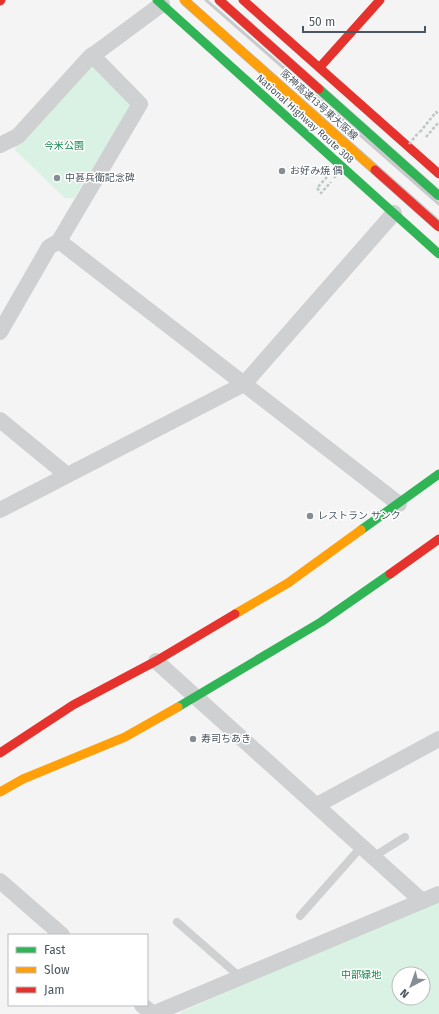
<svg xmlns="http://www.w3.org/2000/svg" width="439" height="1014" font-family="'Fira Sans','Noto Sans JP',sans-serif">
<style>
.green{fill:#d9f2e3;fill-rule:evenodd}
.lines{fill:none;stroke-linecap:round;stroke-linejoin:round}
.path{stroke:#bcc7c4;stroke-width:2.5;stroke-dasharray:3 2;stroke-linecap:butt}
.lane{stroke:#ced0d2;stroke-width:8}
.street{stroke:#ced0d2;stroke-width:16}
.fast{stroke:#30b455;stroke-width:9}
.slow{stroke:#ff9f0a;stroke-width:9}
.jam{stroke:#e5322d;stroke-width:9}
.rail{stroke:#c9cacc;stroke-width:3}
.fast-bridge-casing{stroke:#b9bec3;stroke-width:10;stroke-linecap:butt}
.slow-bridge-casing{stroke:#b9bec3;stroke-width:10;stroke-linecap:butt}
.jam-bridge-casing{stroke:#b9bec3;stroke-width:10;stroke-linecap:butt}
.path-bridge{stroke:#bcc7c4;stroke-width:2.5;stroke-dasharray:3 2;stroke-linecap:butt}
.fast-bridge{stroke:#30b455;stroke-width:9}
.slow-bridge{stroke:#ff9f0a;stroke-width:9}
.jam-bridge{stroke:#e5322d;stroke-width:9}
.poi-dot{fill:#868d94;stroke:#fff;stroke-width:1.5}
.labels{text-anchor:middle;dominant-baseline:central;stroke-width:3;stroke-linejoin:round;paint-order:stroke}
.street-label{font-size:10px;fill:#4a5661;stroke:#fff}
.park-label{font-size:10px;fill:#17864f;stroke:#fff}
.poi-label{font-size:10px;fill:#4a5661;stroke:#fff;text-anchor:start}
</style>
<rect width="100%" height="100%" fill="#f4f4f4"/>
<g class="green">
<polygon points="94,66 131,106 74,198 65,198 14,149 87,67"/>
<path d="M439,899v115h-258v-2zM399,974h24v24h-24z"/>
</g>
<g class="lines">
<g class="path">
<polyline points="420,132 436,112 439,115"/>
<polyline points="426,137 439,122"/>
<polyline points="327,177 317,188 321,193 331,182"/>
</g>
<g class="lane">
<polyline points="373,857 405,837"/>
<polyline points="300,916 362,846"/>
<polyline points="177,922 240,977"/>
</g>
<g class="street">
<polyline points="92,55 140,104 59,241 244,384 394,213"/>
<polyline points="0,145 18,136 89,58 162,4"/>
<polyline points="0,332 49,247 59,241"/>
<polyline points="0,420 67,475"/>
<polyline points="0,510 244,384 399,504"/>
<polyline points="156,661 422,901"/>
<polyline points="317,805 439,739"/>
<polyline points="0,881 62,935"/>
<polyline points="142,1005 153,1014 439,894"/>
</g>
<g class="fast">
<polyline points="157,0 439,254"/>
<polyline points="361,530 439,474"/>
<polyline points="178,707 321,622 390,574"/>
</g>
<g class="slow">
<polyline points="235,614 288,583 361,530"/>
<polyline points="0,792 23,779 125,737 178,707"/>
</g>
<g class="jam">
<polyline points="243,0 439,174"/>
<polyline points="0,1 1,0"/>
<polyline points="320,67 380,0"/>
<polyline points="390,574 439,539"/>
<polyline points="0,753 73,705 156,661 235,614"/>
</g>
<g class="rail">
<polyline points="189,0 439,221"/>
<polyline points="206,0 439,204"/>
</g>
<defs>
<polyline id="fast-bridge" points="319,89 439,196"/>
<polyline id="slow-bridge" points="184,0 375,170"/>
<g id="jam-bridge">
<polyline points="219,0 319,89"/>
<polyline points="375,170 439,227"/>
</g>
</defs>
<use href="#fast-bridge" class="fast-bridge-casing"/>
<use href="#slow-bridge" class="slow-bridge-casing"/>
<use href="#jam-bridge" class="jam-bridge-casing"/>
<g class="path-bridge">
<polyline points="409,144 419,132"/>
<polyline points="334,178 344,167"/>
</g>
<use href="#fast-bridge" class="fast-bridge"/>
<use href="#slow-bridge" class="slow-bridge"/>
<use href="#jam-bridge" class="jam-bridge"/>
</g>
<g class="poi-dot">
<circle cx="282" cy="171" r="4"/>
<circle cx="57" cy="178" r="4"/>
<circle cx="310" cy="516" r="4"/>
<circle cx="193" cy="739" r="4"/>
</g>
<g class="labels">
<g class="street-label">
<text transform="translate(319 105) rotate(42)">阪神高速13号東大阪線</text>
<text transform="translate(305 119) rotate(42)">National Highway Route 308</text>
</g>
<g class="park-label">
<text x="64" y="146">今米公園</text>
<text x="361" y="975">中部緑地</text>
</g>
<g class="poi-label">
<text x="290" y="171">お好み焼 偶</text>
<text x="65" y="178">中甚兵衛記念碑</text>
<text x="318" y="516">レストラン サンク</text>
<text x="201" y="739">寿司ちあき</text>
</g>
</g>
<rect x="8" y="934" width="140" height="72" fill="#ffffff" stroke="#b7bbc0"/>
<rect x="16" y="947" width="20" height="6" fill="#30b455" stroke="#b7bbc0"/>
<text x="44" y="954" font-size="12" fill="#4a5661">Fast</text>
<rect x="16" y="967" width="20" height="6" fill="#ff9f0a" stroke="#b7bbc0"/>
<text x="44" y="974" font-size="12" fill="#4a5661">Slow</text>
<rect x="16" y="987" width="20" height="6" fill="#e5322d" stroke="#b7bbc0"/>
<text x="44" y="994" font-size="12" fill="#4a5661">Jam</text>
<g transform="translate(411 986) rotate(221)"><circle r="19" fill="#ffffff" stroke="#b7bbc0"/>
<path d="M0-3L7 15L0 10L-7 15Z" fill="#868d94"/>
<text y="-6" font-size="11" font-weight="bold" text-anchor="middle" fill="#4a5661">N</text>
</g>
<path d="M303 26v6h122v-6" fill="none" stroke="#4a5661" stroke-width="2"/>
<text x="309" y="26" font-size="12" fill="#4a5661" stroke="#ffffff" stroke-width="3" paint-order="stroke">50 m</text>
</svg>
